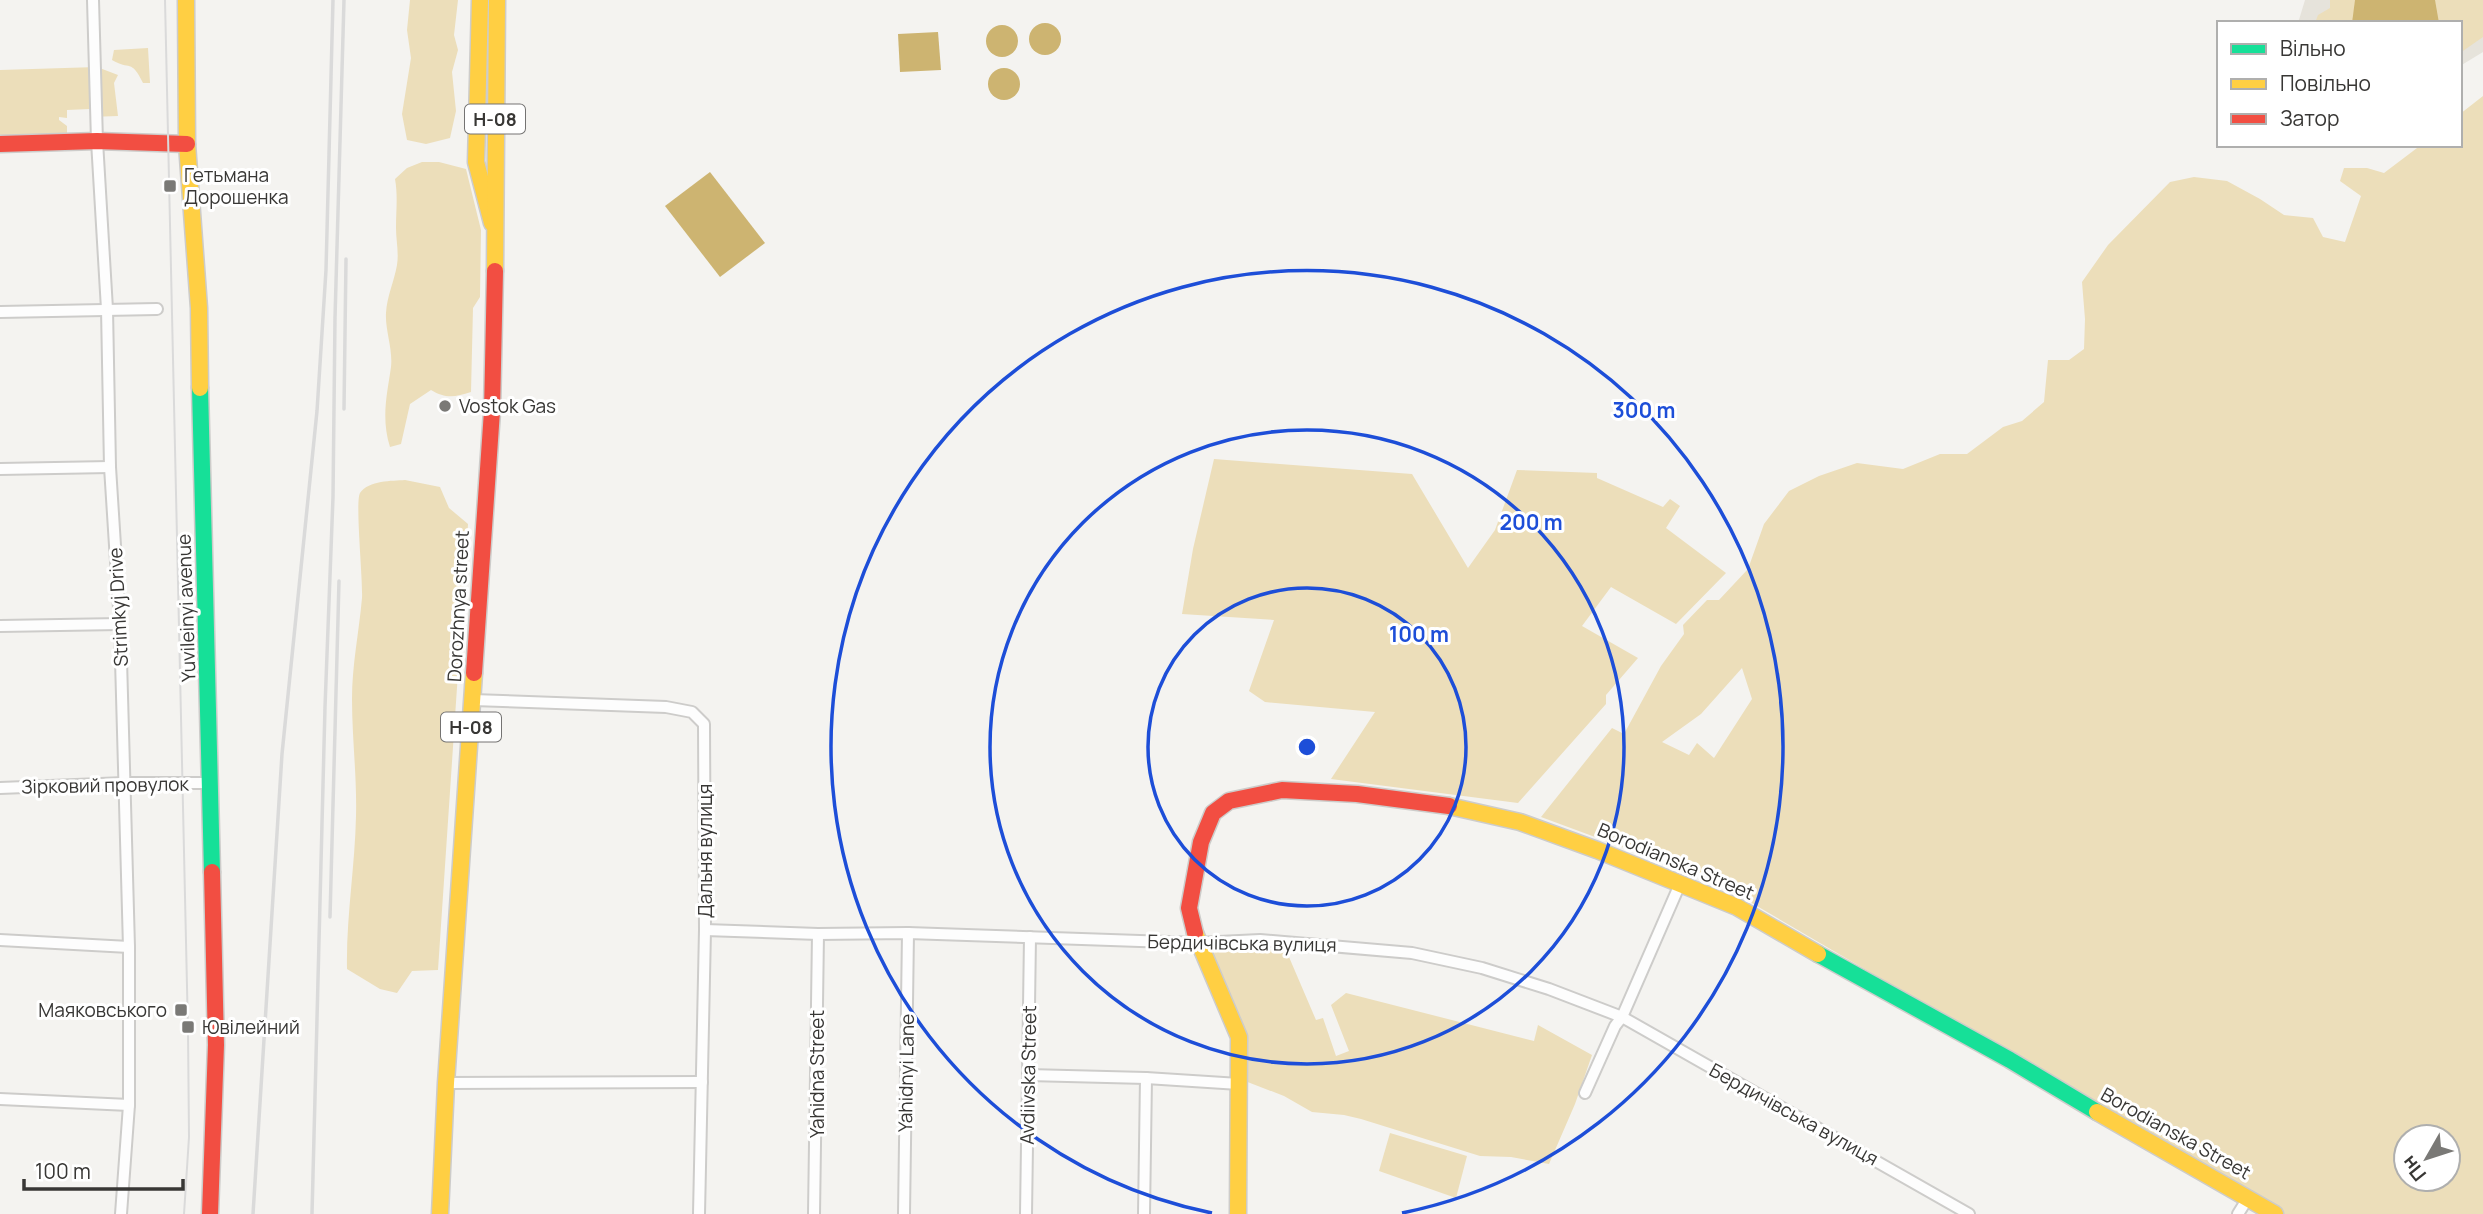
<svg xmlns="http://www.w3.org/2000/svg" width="2483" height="1214" font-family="Manrope,sans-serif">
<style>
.built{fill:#e6e3db}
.green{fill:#ecdeba;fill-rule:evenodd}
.water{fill:#cdb471}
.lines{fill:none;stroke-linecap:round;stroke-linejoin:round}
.street-casing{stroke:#cdccca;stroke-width:14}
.fast-casing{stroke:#cdccca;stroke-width:19}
.slow-casing{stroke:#cdccca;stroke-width:19}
.jam-casing{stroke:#cdccca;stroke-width:19}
.street{stroke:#fdfdfd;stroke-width:10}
.fast{stroke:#16e098;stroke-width:16}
.slow{stroke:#ffcf43;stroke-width:16}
.jam{stroke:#f24e42;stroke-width:16}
.tram{stroke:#dadada;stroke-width:2}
.rail{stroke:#dadada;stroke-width:3.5}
.ring{fill:none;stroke:#1d4ed8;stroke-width:3.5}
.poi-dot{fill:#7a7976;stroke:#fff;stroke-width:2.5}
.labels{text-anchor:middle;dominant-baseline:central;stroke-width:6;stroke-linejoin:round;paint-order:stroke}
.shield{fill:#fff;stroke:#747372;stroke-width:2}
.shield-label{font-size:18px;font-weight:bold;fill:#383735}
.poi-label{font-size:19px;fill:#383735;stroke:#fff;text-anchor:start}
.street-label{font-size:19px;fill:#383735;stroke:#fff}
.centre{fill:#1d4ed8;stroke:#fff;stroke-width:3.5}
.ring-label{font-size:21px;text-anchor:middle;font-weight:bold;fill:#1d4ed8;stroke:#fff;stroke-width:6;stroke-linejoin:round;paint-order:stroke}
</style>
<rect width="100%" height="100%" fill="#f4f3f0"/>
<polygon class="built" points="2305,0 2483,0 2483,52 2460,66 2460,23 2298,23"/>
<g class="green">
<polygon points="410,0 458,0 454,35 458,50 452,72 456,111 450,138 426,144 407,140 402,114 411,58 407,30"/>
<polygon points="2330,0 2483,0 2483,37 2460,53 2460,23 2315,23 2318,15 2330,8"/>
<path d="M148,48l2,35h-7c-12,-25 -13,-12 -31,-23l2,-10z"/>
<polygon points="97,67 118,75 114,83 118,116 90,117 90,109 67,110 67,118 59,117 59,120 67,126 67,135 0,137 0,70"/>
<path d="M2483,96v1118h-199l-570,-333 -173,-64 71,-89 12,6 37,-68 23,-32 -1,-9 24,-25h12l29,-31 16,-45 25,-33 30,-15 38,-13 46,6 37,-15h27l36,-27 19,-6 22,-19 4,-42h21l15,-11 1,-30 -3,-37 26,-37 62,-63 24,-5 33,4 33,18 24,16 29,3 10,19 22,5 16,-46 -21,-15 4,-13h23l17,5 37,-28h39v-31zM1742,668l10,31 -38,59 -17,-15 -8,12 -27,-13 39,-28zM2406,1137h42v42h-42z"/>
<path d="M422,162h17l27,7 15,61 -1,67 -7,11 -2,84c-16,5 -25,7 -40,-2l-21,14 -9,40 -11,3c-9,-29 -3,-52 1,-80 2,-18 -6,-37 -5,-54 1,-17 8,-31 11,-48 2,-12 -1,-25 -1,-37 0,-18 2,-32 -1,-49l12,-11z"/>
<polygon points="1214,459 1412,474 1468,568 1495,530 1517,470 1597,473 1597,478 1663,507 1670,499 1680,506 1666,528 1726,573 1676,624 1611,587 1582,626 1638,658 1606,695 1606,704 1518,803 1331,779 1375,712 1265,702 1249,691 1274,620 1182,614 1193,549"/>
<path d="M405,480l35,7 9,21 19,16 -30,446 -26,1 -15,22 -17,-4 -33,-20c-1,-51 8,-102 9,-153 1,-39 -4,-78 -4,-117 0,-34 7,-67 10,-101 1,-19 -7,-97 -2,-105 9,-13 32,-12 45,-13z"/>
<polygon points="1240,948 1286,950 1316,1020 1323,1018 1336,1056 1349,1051 1331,1005 1346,993 1534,1041 1538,1025 1592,1055 1575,1104 1549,1164 1511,1157 1480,1156 1361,1119 1344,1115 1312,1112 1284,1096 1245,1081 1213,957 1215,951"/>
<polygon points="1390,1133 1467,1156 1456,1198 1379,1171"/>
</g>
<g class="water">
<polygon points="2355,0 2435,0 2439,23 2352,23"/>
<circle cx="1045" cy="39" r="16"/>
<circle cx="1002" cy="41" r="16"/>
<polygon points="938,32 941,70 900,72 898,34"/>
<circle cx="1004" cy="84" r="16"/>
<polygon points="710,172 765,243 720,277 665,206"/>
</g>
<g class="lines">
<defs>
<g id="street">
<polyline points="93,0 97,141 107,309 110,467 120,624 129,947 129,1105 121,1214"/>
<polyline points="0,312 157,309"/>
<polyline points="0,469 110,467"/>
<polyline points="0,626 120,624"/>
<polyline points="473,700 666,707 692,712 704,724 705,930 699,1214"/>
<polyline points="0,788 125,783 210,783"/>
<polyline points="705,930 818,934 908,933 1198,943 1260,940 1412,953 1482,968 1549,989 1622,1017 1969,1214"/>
<polyline points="0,940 129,947"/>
<polyline points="1028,1075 1146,1078 1239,1084"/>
<polyline points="446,1083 702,1082"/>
<polyline points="1585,1093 1615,1026 1622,1017 1680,884"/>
<polyline points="0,1099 129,1105"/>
<polyline points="814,1214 818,934"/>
<polyline points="904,1214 908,933"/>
<polyline points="1026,1214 1030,937"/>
<polyline points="1144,1214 1146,1078"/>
<polyline points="2238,1214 2248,1198"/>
</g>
<g id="fast">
<polyline points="200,388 212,872"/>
<polyline points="1818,954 2010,1060 2097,1112"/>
</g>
<g id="slow">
<polyline points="186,0 187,144 199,308 200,388"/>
<polyline points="480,0 476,162 492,223"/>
<polyline points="495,271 497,0"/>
<polyline points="1449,806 1520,822 1597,850 1737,907 1818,954"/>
<polyline points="1195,933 1239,1037 1238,1214"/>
<polyline points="2097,1112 2275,1214"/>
<polyline points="440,1214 446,1083 474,673"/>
</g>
<g id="jam">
<polyline points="0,144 97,141 187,144"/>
<polyline points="474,673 492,411 495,271"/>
<polyline points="1195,933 1189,908 1201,842 1213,813 1229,801 1282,790 1357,794 1449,806"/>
<polyline points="210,1214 216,1045 212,872"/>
</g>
</defs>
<use href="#street" class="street-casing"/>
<use href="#fast" class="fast-casing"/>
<use href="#slow" class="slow-casing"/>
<use href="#jam" class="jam-casing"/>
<use href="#street" class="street"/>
<use href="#fast" class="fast"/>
<use href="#slow" class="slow"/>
<use href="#jam" class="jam"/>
<polyline class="tram" points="165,0 188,1031 189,1137 184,1214"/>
<g class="rail">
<polyline points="344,409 346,259"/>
<polyline points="330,917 339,581"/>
<polyline points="253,1214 282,754 317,411 326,270 333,0"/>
<polyline points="312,1214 325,707 333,497 335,318 344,0"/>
</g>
</g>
<g class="ring">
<circle cx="1307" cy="747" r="159"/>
<circle cx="1307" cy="747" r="317"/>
<path d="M1212 1213A476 476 0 1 1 1402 1213"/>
</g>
<g class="poi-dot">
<rect x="163" y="179" width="14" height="14" rx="3.5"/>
<circle cx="445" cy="406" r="7"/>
<rect x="174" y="1003" width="14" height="14" rx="3.5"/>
<rect x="181" y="1020" width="14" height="14" rx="3.5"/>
</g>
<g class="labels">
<g class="shield">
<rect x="465" y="104.5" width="60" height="29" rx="5"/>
<rect x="441" y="712.5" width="60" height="29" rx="5"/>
</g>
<g class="shield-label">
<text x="495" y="119">Н-08</text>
<text x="471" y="727">Н-08</text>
</g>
<g class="poi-label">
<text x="184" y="175">Гетьмана<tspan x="184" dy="22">Дорошенка</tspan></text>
<text x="459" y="406">Vostok Gas</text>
<text x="167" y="1010" text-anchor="end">Маяковського</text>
<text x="202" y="1027">Ювілейний</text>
</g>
<g class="street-label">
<text transform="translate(458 606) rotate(-87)">Dorozhnya street</text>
<text transform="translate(118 607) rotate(-93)">Strimkyj Drive</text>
<text transform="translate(186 608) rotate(-92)">Yuvileinyi avenue</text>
<text transform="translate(105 785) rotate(-1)">Зірковий провулок</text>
<text transform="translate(705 851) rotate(-90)">Дальня вулиця</text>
<text transform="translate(1676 861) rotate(23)">Borodianska Street</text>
<text transform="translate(1242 943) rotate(1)">Бердичівська вулиця</text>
<text transform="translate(906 1073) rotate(-89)">Yahidnyi Lane</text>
<text transform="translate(817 1074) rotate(-90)">Yahidna Street</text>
<text transform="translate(1028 1075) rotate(-89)">Avdiivska Street</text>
<text transform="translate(1794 1114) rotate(29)">Бердичівська вулиця</text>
<text transform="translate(2176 1133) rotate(29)">Borodianska Street</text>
</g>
</g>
<circle cx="1307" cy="747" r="10" class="centre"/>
<g class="ring-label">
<text x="1644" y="418">300 m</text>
<text x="1531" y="530">200 m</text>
<text x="1419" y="642">100 m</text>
</g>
<rect x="2217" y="21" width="245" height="126" fill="#ffffff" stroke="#afafae" stroke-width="2"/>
<rect x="2231" y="44" width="35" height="10" fill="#16e098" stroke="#afafae" stroke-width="2"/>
<text x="2280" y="56" font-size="21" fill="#383735">Вільно</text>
<rect x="2231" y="79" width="35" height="10" fill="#ffcf43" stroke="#afafae" stroke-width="2"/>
<text x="2280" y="91" font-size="21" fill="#383735">Повільно</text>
<rect x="2231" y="114" width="35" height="10" fill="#f24e42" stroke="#afafae" stroke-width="2"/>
<text x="2280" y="126" font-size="21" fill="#383735">Затор</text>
<g transform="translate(2427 1158) rotate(231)"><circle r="33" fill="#ffffff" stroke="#afafae" stroke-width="2"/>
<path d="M0-5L12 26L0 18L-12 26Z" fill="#7a7976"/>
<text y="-10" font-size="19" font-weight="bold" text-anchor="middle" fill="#383735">Пн</text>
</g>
<path d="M24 1179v10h159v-10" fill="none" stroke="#383735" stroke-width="3.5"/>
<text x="35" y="1179" font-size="21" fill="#383735" stroke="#ffffff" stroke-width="5" paint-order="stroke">100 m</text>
</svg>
